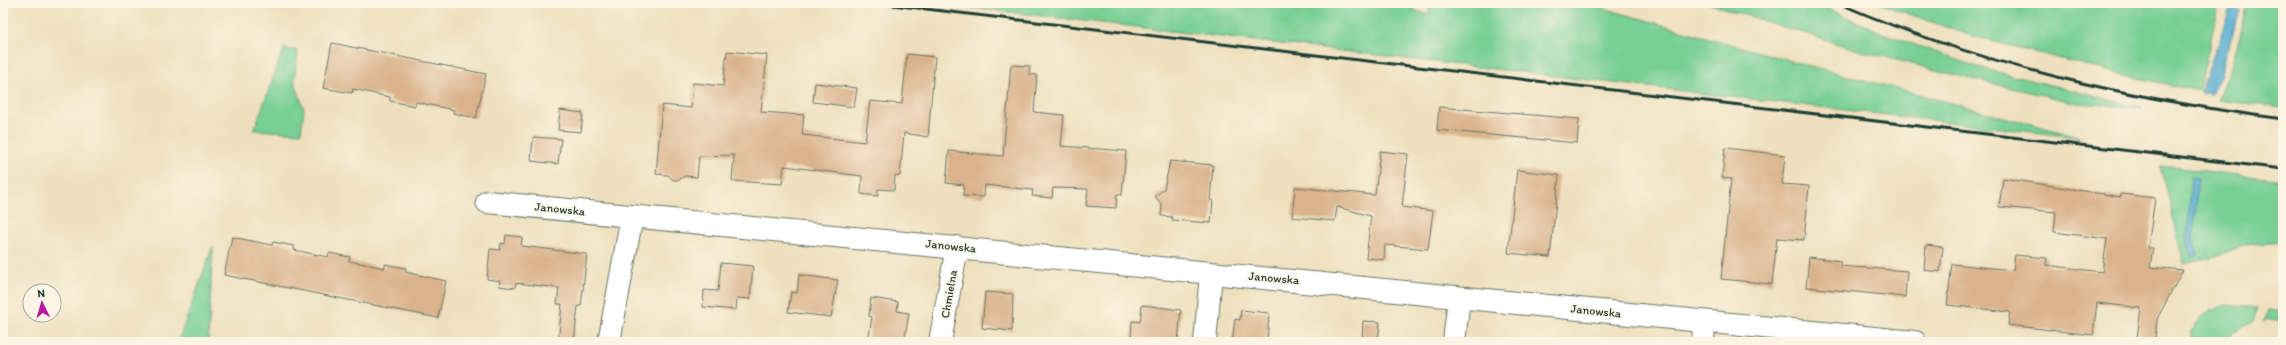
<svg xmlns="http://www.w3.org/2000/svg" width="2286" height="345" font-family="Itim,sans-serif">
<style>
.green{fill:#77cf95;stroke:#4b8664}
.water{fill:#51accf;stroke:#387482}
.building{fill:#dab38c}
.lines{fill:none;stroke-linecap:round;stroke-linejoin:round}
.minor-casing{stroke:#677664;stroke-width:24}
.minor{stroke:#fff;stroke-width:22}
.rail{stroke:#1f3d34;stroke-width:3}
.labels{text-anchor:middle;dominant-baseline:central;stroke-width:3.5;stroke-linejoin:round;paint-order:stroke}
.street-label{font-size:12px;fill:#1f3d34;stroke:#fcf5e5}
</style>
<rect width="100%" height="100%" fill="#fcf5e5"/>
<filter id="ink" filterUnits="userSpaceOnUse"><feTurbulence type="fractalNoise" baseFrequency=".025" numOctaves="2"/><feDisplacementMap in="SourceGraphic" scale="8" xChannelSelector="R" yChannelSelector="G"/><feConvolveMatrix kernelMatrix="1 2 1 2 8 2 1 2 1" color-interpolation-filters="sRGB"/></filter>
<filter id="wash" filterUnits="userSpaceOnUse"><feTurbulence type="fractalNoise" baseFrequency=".012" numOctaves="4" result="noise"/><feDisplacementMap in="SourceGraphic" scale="16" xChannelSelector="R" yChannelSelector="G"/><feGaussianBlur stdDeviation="0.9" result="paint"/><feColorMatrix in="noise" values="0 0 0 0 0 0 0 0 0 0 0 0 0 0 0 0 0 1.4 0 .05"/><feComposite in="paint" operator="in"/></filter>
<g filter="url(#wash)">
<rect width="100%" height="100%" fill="#eee0be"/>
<g class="green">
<polygon points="931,3 1414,3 1412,9 1428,15 1431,3 1585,3 1780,58 2084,138"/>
<polygon points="1707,3 1815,3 1885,34 1977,67 2143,108 2077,103 1955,75 1858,50"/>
<polygon points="1878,3 2219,3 2199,91 2115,73 1966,34"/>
<path d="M2246,3h37v105l-65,-8c13,-32 24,-62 28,-97z"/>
<polygon points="284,48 298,51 294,80 304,109 301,133 254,130"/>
<polygon points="2161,166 2283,180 2283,242 2243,245 2217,256 2184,264"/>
<polygon points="213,246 208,342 178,342"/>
<path d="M2225,305l33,3 -5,13 -18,11 -10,10h-37c8,-22 15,-30 37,-37z"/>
<polygon points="2268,310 2283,312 2283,321 2270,319 2263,321"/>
</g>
<g class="water">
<polygon points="2231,6 2240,11 2219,76 2211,94 2200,93"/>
<polygon points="2191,177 2198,178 2193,238 2198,255 2191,258 2187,239"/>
</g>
<g id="blocks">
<g class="building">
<polygon points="332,43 486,74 476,118 453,113 454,110 416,102 415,106 390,101 390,97 353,89 352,93 323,88"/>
<polygon points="727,51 767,55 761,112 804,115 802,135 865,142 870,101 902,104 907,54 935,57 928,137 904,133 900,176 895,175 894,190 878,189 878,196 861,194 862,176 784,166 782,184 732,181 734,155 699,156 697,177 685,176 678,180 673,180 668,175 656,174 662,105 691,108 693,83 723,86"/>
<polygon points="1011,65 1030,66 1029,74 1037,75 1034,112 1064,115 1061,146 1126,151 1122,195 1117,194 1116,208 1086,206 1088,189 1053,188 1052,198 1032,196 1033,190 985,185 984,197 963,196 964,185 946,183 949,151 1003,156"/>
<polygon points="815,83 857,88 854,107 813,102"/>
<polygon points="1439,107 1579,119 1577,143 1437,130"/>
<polygon points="560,110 583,113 581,132 558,130"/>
<polygon points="533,137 561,139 558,164 531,161"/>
<polygon points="1725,148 1785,155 1782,184 1809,186 1804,240 1777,238 1772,284 1721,279 1731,179 1722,178"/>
<polygon points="1380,151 1408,154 1402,207 1433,211 1428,249 1385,245 1384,260 1366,258 1371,216 1337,207 1335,221 1292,217 1295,187 1375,195"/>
<polygon points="1170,161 1213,165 1210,200 1213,200 1211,223 1172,220 1172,217 1161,216 1162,205 1155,196 1164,189"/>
<polygon points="1517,170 1559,175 1550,257 1508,253"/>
<polygon points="2003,178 2121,197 2121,194 2155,198 2148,248 2153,248 2150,267 2183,270 2157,319 2155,340 2137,338 2141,308 2097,303 2093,335 2008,325 2010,312 1947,305 1952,264 2013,270 2015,255 2047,258 2046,265 2102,272 2107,239 2054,232 2056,212 1999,207"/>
<polygon points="506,235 522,237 521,246 587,254 581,306 578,306 574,342 558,342 562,304 557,304 559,288 516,283 515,288 499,286 500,281 487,279 490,249 500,250 501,243 505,244"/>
<polygon points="232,237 272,245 273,242 294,246 294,250 328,257 329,253 350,257 349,261 385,268 385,264 406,268 405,272 446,281 438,318 224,275"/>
<polygon points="1926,245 1943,247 1940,272 1924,270"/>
<polygon points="1809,257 1840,261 1840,266 1907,271 1905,297 1806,287"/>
<polygon points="721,263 753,266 750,299 737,298 736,310 703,307 704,290 718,291"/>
<polygon points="799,275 838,280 831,317 788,312 791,292 797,293"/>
<polygon points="985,292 1013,294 1012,331 982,328"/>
<polygon points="871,298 898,302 897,311 909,313 904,342 868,342 872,317 869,316"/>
<polygon points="1142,305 1181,310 1178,342 1131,338 1132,321 1140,322"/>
<polygon points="1241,310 1269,313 1267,342 1232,342 1235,319 1240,320"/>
<polygon points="1363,321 1380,322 1378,342 1362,342"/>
</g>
</g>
</g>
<g filter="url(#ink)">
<use href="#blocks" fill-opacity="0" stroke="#677664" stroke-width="1"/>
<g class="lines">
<defs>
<g id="minor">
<polyline points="487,202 1915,342"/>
<polyline points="609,342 632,216"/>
<polyline points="940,342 957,247"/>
<polyline points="1205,342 1211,273"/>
<polyline points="1454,342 1459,298"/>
<polyline points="1703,342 1704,322"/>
</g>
</defs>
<use href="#minor" class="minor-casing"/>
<use href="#minor" class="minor"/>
<g class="rail">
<polyline points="875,3 2283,169"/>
<path d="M1838,3c142,62 292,96 445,116"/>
</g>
</g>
</g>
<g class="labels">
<g class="street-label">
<text transform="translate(560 209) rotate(6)">Janowska</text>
<text transform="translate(951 246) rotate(6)">Janowska</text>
<text transform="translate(1274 278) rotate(5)">Janowska</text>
<text transform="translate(949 294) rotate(-80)">Chmielna</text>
<text transform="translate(1596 311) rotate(6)">Janowska</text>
</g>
</g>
<rect width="2286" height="345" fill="none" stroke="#fcf5e5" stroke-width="16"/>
<g transform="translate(42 303) rotate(355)"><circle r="19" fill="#fcf5e5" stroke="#a4ab9e"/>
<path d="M0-3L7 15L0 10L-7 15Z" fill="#b5179e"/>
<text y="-6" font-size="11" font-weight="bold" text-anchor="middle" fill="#1f3d34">N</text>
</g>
</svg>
